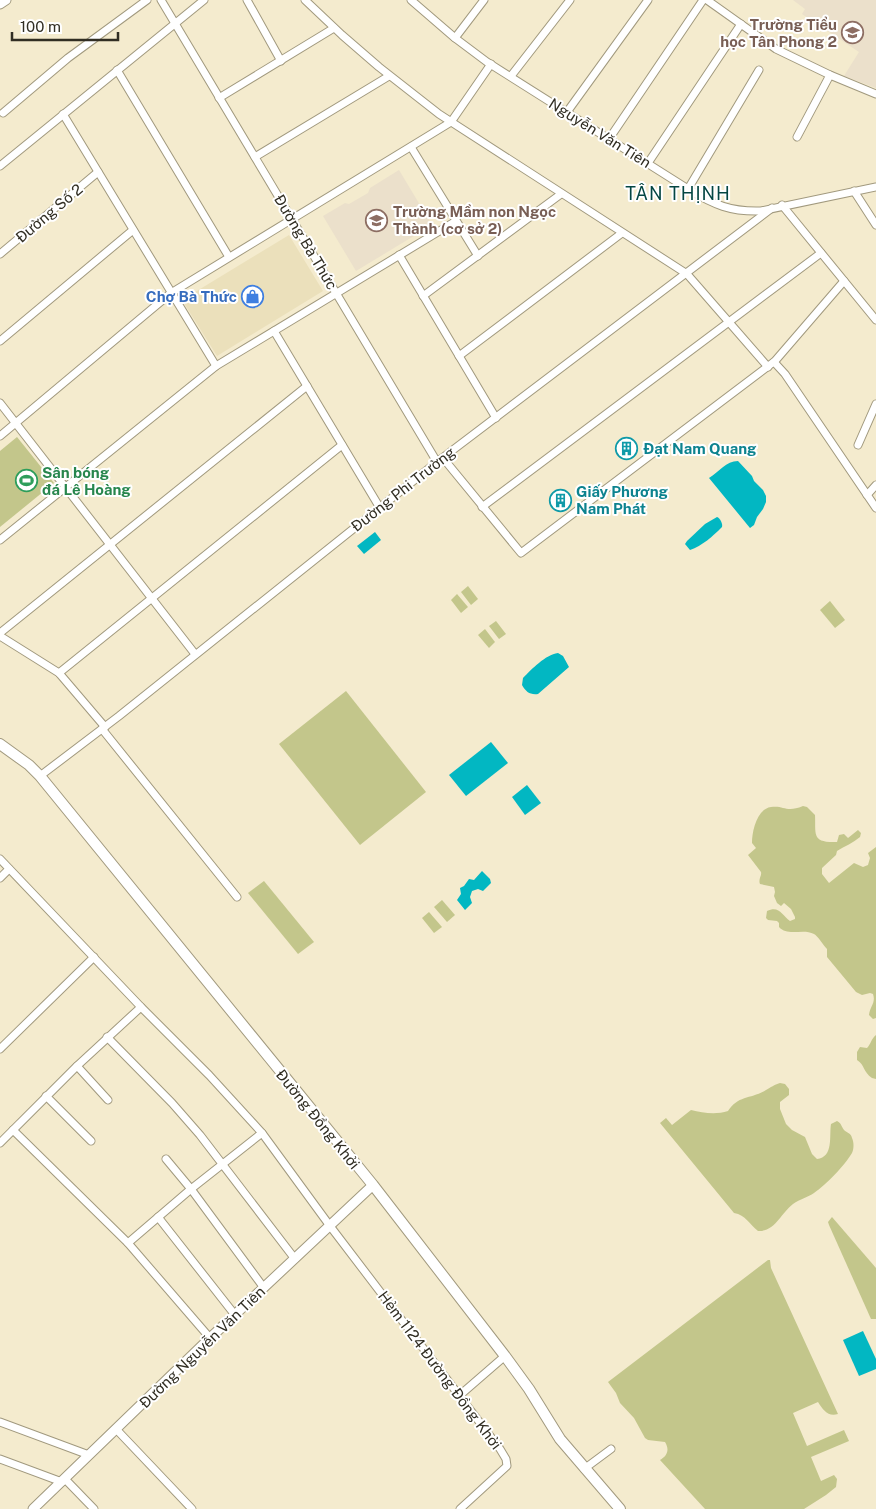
<svg xmlns="http://www.w3.org/2000/svg" width="876" height="1509" font-family="'Public Sans',sans-serif">
<style>
.built{fill:#ebe0bb}
.education{fill:#ebe0cb}
.green{fill:#c3c68b}
.water{fill:#02b7c2}
.lines{fill:none;stroke-linecap:round;stroke-linejoin:round}
.minor-casing{stroke:#a1997e;stroke-width:9}
.tertiary-casing{stroke:#a1997e;stroke-width:11}
.secondary-casing{stroke:#a1997e;stroke-width:12}
.minor{stroke:#fff;stroke-width:7}
.tertiary{stroke:#fff;stroke-width:9}
.secondary{stroke:#fff;stroke-width:10}
.labels{text-anchor:middle;dominant-baseline:central;stroke-width:4;stroke-linejoin:round;paint-order:stroke}
.education-label{font-size:15px;font-weight:bold;fill:#785e54;stroke:#fff;text-anchor:end}
.street-label{font-size:15px;fill:#312e23;stroke:#fff}
.shop-label{font-size:15px;font-weight:bold;fill:#366cbe;stroke:#fff;text-anchor:end}
.culture-label{font-size:15px;font-weight:bold;fill:#0d838f;stroke:#fff;text-anchor:start}
.leisure-label{font-size:15px;font-weight:bold;fill:#27864d;stroke:#fff;text-anchor:start}
.quarter-label{font-size:18px;letter-spacing:1px;fill:#044643;stroke:#fff}
</style>
<rect width="100%" height="100%" fill="#f4ebce"/>
<polygon class="built" points="289,235 323,291 217,356 182,300"/>
<g class="education">
<polygon points="793,0 876,0 876,88 844,76 859,52 802,14 805,9"/>
<polygon points="399,170 432,225 356,271 323,216 345,203 349,204 368,193 370,188"/>
</g>
<g class="green">
<polygon points="17,437 54,483 0,527 0,451"/>
<polygon points="468,586 478,599 471,605 461,592"/>
<polygon points="457,594 468,607 461,613 451,600"/>
<polygon points="830,601 845,620 835,628 820,610"/>
<polygon points="496,621 506,634 499,639 489,626"/>
<polygon points="485,629 495,642 489,648 478,635"/>
<polygon points="346,691 426,792 360,845 279,744"/>
<path d="M803,806l4,1 8,8c1,19 -4,28 22,27l2,-7 5,-1 4,4 10,-8 3,3 -1,4c-7,6 -15,9 -23,14l-1,4 -14,13v6l7,9 25,-20 9,4 5,-2 2,-7 -2,-5 8,-6v171l-3,1 -4,-4c1,-9 7,-12 4,-21l-3,-1 -8,2 -6,-3 -29,-35v-8c-4,-4 -9,-13 -13,-15 -11,-6 -26,3 -35,-7v-4l-2,-2 -9,-1 -2,-2 1,-7c12,-6 15,4 23,10l5,-2v-2l-4,-8 -7,-6 -3,3 -4,-3 -3,-7 1,-4 -1,-5 -14,-3c-2,-5 2,-8 1,-12l-13,-17 8,-7 -4,-5c0,-12 5,-34 19,-36 13,-2 15,6 32,-1z"/>
<polygon points="264,881 314,942 298,954 248,893"/>
<polygon points="442,900 455,915 447,922 434,907"/>
<polygon points="429,912 442,927 434,933 422,918"/>
<path d="M876,1035v44l-4,-1c-9,-6 -7,-13 -15,-18v-8l3,-5 7,1c4,-4 4,-9 9,-13z"/>
<path d="M780,1083l5,1 4,5v6l-9,7v7l6,15 6,6 13,7 7,17 5,5c17,-2 12,-23 14,-35l6,-3c5,3 4,5 7,9 3,3 7,3 8,8 2,4 2,11 0,15 -7,12 -26,32 -38,40 -6,4 -14,6 -21,11 -12,9 -18,28 -35,27 -9,-7 -12,-16 -24,-18l-74,-90 6,-5 6,7 19,-15c12,3 25,5 37,1 10,-16 23,-12 38,-21 5,-3 8,-5 14,-7z"/>
<polygon points="832,1217 876,1268 876,1319 871,1319 829,1225 828,1222"/>
<path d="M768,1260h2l1,8 67,146c-10,3 -15,-4 -20,-12l-25,11 14,33 37,-16 5,11 -38,16 10,24 13,-6 3,4 -1,8 -10,8 -22,14h-99l-45,-49c7,-4 10,-10 5,-18l-17,-2 -3,-2 -11,-20 -14,-15 -4,-10 -8,-11z"/>
</g>
<g class="water">
<path d="M738,461l14,15 2,5 9,9 3,6v6l-3,7 -6,8 -3,8 -4,3 -41,-50c10,-6 17,-17 29,-17z"/>
<path d="M717,517c3,1 6,7 5,10 -9,9 -20,19 -32,23l-5,-6 2,-3 18,-17z"/>
<polygon points="375,532 381,540 364,554 357,546"/>
<path d="M558,653l5,3 6,11 -31,27c-8,1 -12,-2 -16,-9l1,-7c9,-9 22,-23 35,-25z"/>
<polygon points="491,742 508,763 466,796 449,775"/>
<polygon points="527,785 541,803 525,815 512,797"/>
<polygon points="482,871 490,879 491,883 483,891 478,889 472,891 470,897 472,903 465,910 457,900 461,894 460,888 464,886 469,879 474,880"/>
<polygon points="863,1331 876,1359 876,1369 859,1376 843,1340"/>
</g>
<g class="lines">
<defs>
<g id="minor">
<polyline points="161,0 437,462"/>
<polyline points="247,0 281,61"/>
<polyline points="305,0 342,35 379,67 439,114 687,274 768,367"/>
<path d="M411,0l44,38 32,24 201,127c26,16 43,23 73,22l115,-24"/>
<polyline points="707,0 776,49 830,75 876,94"/>
<polyline points="455,38 484,0"/>
<polyline points="117,70 229,257"/>
<polyline points="511,76 570,0"/>
<polyline points="219,98 334,28"/>
<polyline points="567,112 648,0"/>
<polyline points="3,113 68,58 147,0"/>
<polyline points="63,114 216,366"/>
<polyline points="797,137 830,75"/>
<polyline points="609,139 703,0"/>
<polyline points="411,147 478,256"/>
<polyline points="255,157 389,76"/>
<polyline points="648,163 741,24"/>
<polyline points="0,166 204,0"/>
<polyline points="688,189 759,70"/>
<polyline points="854,191 876,225"/>
<polyline points="782,205 876,320"/>
<polyline points="0,254 98,172"/>
<polyline points="399,255 496,418"/>
<polyline points="423,296 561,194"/>
<polyline points="274,331 380,508"/>
<polyline points="0,341 133,230"/>
<polyline points="459,356 622,233"/>
<polyline points="774,362 785,374 876,508"/>
<polyline points="0,403 195,654"/>
<polyline points="0,436 171,293 451,122 491,64"/>
<polyline points="858,445 876,404"/>
<polyline points="443,458 521,553 775,361 844,281"/>
<polyline points="867,495 876,485"/>
<polyline points="482,507 821,253"/>
<polyline points="0,540 216,366 456,221"/>
<polyline points="0,633 307,386"/>
<polyline points="0,636 59,673 105,727"/>
<polyline points="59,673 342,445"/>
<polyline points="102,729 237,897"/>
<polyline points="40,776 119,716 437,462 772,208"/>
<polyline points="0,859 141,1007 209,1075 262,1133 330,1226 500,1449 506,1459 507,1466 460,1509"/>
<polyline points="0,878 9,869"/>
<polyline points="107,1037 172,1103 200,1135 295,1259"/>
<polyline points="0,1049 94,957"/>
<polyline points="77,1066 108,1100"/>
<polyline points="46,1096 91,1141"/>
<polyline points="13,1130 128,1243 210,1338"/>
<polyline points="0,1143 77,1066 141,1007"/>
<polyline points="166,1159 191,1189 264,1288"/>
<polyline points="158,1217 235,1315"/>
<polyline points="128,1243 191,1189 262,1133"/>
<polyline points="460,1395 505,1356"/>
<polyline points="0,1422 89,1455"/>
<polyline points="116,1429 192,1509"/>
<polyline points="0,1459 62,1482"/>
<polyline points="584,1469 611,1449"/>
<polyline points="65,1479 94,1509"/>
</g>
<g id="tertiary">
<polyline points="0,4 6,0"/>
<polyline points="33,1509 210,1338 373,1185"/>
</g>
<polyline id="secondary" points="0,744 29,765 40,776 373,1185 505,1356 529,1389 560,1439 620,1509"/>
</defs>
<use href="#minor" class="minor-casing"/>
<use href="#tertiary" class="tertiary-casing"/>
<use href="#secondary" class="secondary-casing"/>
<use href="#minor" class="minor"/>
<use href="#tertiary" class="tertiary"/>
<use href="#secondary" class="secondary"/>
</g>
<defs>
<symbol id="school-ring" viewBox="-11 -11 22 22"><circle r="9.5" fill="#fff" stroke="#8d6e63" stroke-width="1.5"/><path d="M0-5L7-2L0 1L-7-2ZM-4 1L0 2.5L4 1V4Q0 6-4 4Z" fill="#8d6e63"/></symbol>
<symbol id="shop-ring" viewBox="-11 -11 22 22"><circle r="9.5" fill="#fff" stroke="#3f7fe0" stroke-width="1.5"/><path d="M-5-2.5h2.3a2.7 3.5 0 0 1 5.4 0H5L5.5 6h-11ZM-1.5-2.5h3a1.5 2.3 0 0 0-3 0Z" fill="#3f7fe0"/></symbol>
<symbol id="building-ring" viewBox="-11 -11 22 22"><circle r="9.5" fill="#fff" stroke="#0f9aa8" stroke-width="1.5"/><path d="M-4-6H4V6H1V3H-1V6H-4ZM-2.5-4.3h1.7v1.8h-1.7ZM.8-4.3h1.7v1.8H.8ZM-2.5-1h1.7V.8h-1.7ZM.8-1h1.7V.8H.8Z" fill="#0f9aa8"/></symbol>
<symbol id="stadium-ring" viewBox="-11 -11 22 22"><circle r="9.5" fill="#fff" stroke="#2e9e5b" stroke-width="1.5"/><path d="M0-5a6.5 5 0 1 0 0 10a6.5 5 0 1 0 0-10ZM-3.5-1.8h7v3.6h-7Z" fill="#2e9e5b"/></symbol>
</defs>
<g fill-rule="evenodd">
<use href="#school-ring" x="840" y="20" width="25" height="25"/>
<use href="#school-ring" x="364" y="208" width="25" height="25"/>
<use href="#shop-ring" x="240" y="284" width="25" height="25"/>
<use href="#building-ring" x="614" y="436" width="25" height="25"/>
<use href="#stadium-ring" x="14" y="468" width="25" height="25"/>
<use href="#building-ring" x="548" y="488" width="25" height="25"/>
</g>
<g class="labels">
<g class="education-label">
<text x="837" y="24">Trường Tiểu<tspan x="837" dy="17">học Tân Phong 2</tspan></text>
<text x="393" y="211" text-anchor="start">Trường Mầm non Ngọc<tspan x="393" dy="17">Thành (cơ sở 2)</tspan></text>
</g>
<g class="street-label">
<text transform="translate(600 133) rotate(32)">Nguyễn Văn Tiên</text>
<text transform="translate(49 213) rotate(-40)">Đường Số 2</text>
<text transform="translate(306 242) rotate(59)">Đường Bà Thức</text>
<text transform="translate(403 489) rotate(-38)">Đường Phi Trường</text>
<text transform="translate(318 1119) rotate(51)">Đường Đồng Khởi</text>
<text transform="translate(202 1347) rotate(-44)">Đường Nguyễn Văn Tiên</text>
<text transform="translate(440 1370) rotate(53)">Hẻm 1124 Đường Đồng Khởi</text>
</g>
<g class="shop-label">
<text x="237" y="296">Chợ Bà Thức</text>
</g>
<g class="culture-label">
<text x="643" y="448">Đạt Nam Quang</text>
<text x="576" y="491">Giấy Phương<tspan x="576" dy="17">Nam Phát</tspan></text>
</g>
<g class="leisure-label">
<text x="42" y="472">Sân bóng<tspan x="42" dy="17">đá Lê Hoàng</tspan></text>
</g>
<g class="quarter-label">
<text x="678" y="193">TÂN THỊNH</text>
</g>
</g>
<path d="M12 32v8h106v-8" fill="none" stroke="#312e23" stroke-width="2.5"/>
<text x="20" y="32" font-size="15" fill="#312e23" stroke="#ffffff" stroke-width="4" paint-order="stroke">100 m</text>
</svg>
